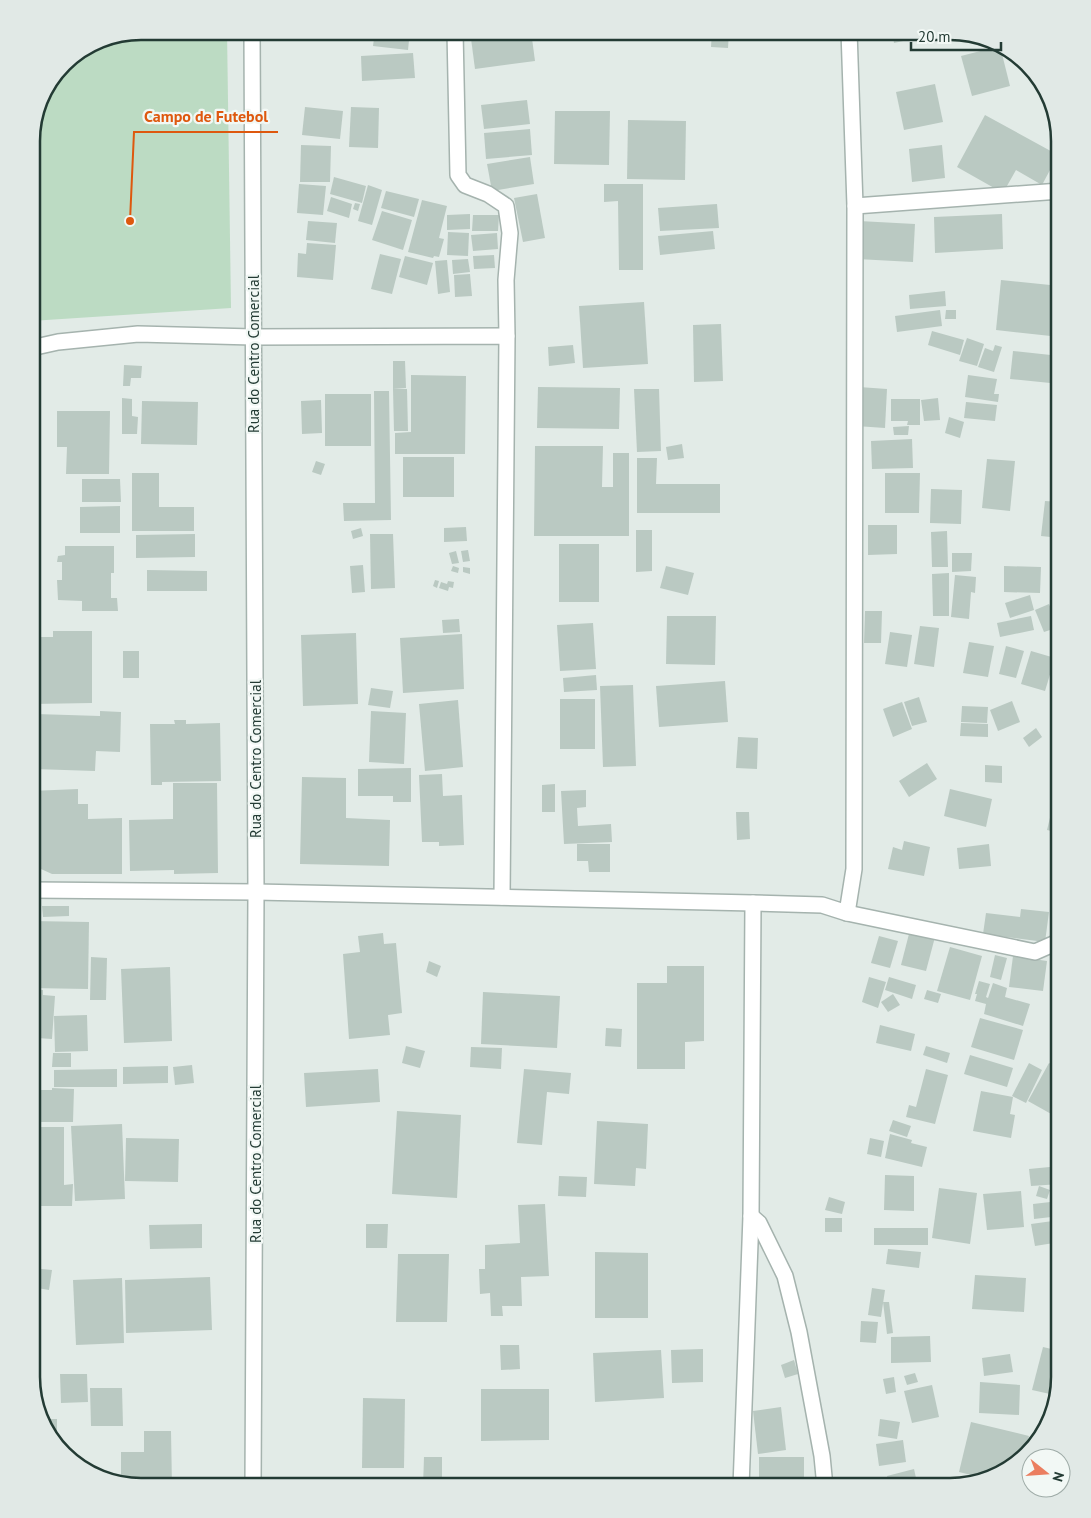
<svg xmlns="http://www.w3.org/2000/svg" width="1091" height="1518" font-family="'PT Sans',sans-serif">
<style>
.green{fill:#bcdbc3}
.building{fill:#bac9c2}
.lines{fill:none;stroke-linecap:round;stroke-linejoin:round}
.service-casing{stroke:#a5b3ae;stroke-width:18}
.minor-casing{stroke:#a5b3ae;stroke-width:18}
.service{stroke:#fff;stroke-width:15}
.minor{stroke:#fff;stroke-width:15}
.labels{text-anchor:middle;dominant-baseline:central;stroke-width:4.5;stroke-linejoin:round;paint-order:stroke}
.street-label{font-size:15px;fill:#233b34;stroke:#f2f8f5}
.rim{fill:none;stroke:#233b34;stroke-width:2.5}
.leader{fill:none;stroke:#de580e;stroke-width:2}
.callout-dot{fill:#de580e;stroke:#f2f8f5;stroke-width:2}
.callout-label{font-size:16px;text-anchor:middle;font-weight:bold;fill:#de580e;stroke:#f2f8f5;stroke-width:4.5;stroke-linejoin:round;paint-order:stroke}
</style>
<rect width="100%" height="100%" fill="#e2ebe7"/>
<polygon class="green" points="141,31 227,31 231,308 31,321 32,134 43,92 68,59 99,40"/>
<g class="building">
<polygon points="375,31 410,31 408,50 373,46"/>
<polygon points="470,31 531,31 535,61 475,69"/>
<polygon points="566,31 637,31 637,41 566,40"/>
<polygon points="712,31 729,31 728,48 711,47"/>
<polygon points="892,31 934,31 935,34 894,43"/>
<polygon points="1000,46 1010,86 972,96 961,56"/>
<polygon points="413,53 415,78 362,81 361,56"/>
<polygon points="935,84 943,122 904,130 896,92"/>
<polygon points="527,100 530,124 484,129 481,105"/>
<polygon points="305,107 343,111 340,139 302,135"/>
<polygon points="351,107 379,108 378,148 349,147"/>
<polygon points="555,111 610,111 609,165 554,164"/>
<polygon points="985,115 1058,155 1042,185 1016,170 1003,193 957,167"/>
<polygon points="628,120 686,121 685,180 627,179"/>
<polygon points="530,129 532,155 486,159 484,133"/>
<polygon points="301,145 331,146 330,182 300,182"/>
<polygon points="942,145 945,178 912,182 909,149"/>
<polygon points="530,157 534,184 492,191 487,164"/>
<polygon points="334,177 366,186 362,203 330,194"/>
<polygon points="299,184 326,186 323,215 297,213"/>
<polygon points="604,184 643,184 643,270 619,270 618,201 604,202"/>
<polygon points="368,185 382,190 372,225 358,221"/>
<polygon points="386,191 419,199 414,217 381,208"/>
<polygon points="537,194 545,238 523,242 514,198"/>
<polygon points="331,197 352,204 349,218 327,211"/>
<polygon points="422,200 447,206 439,238 444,239 439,257 434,256 433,258 408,252"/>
<polygon points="355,203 360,204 358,211 353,209"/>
<polygon points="717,204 719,228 660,231 658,208"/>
<polygon points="382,211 412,220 403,250 372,240"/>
<polygon points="470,214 470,229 447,230 447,215"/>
<polygon points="1002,214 1003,249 935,253 934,217"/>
<polygon points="473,215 499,215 498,231 472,231"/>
<polygon points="308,221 337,223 335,243 306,240"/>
<polygon points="859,221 915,224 913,262 857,259"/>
<polygon points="713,231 715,249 660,255 658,236"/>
<polygon points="448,232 469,233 468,256 447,255"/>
<polygon points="497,233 498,249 473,251 471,235"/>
<polygon points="307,243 336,245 333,280 297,277 298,253 306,254"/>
<polygon points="380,254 401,259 392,294 371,289"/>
<polygon points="494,255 495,268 474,269 473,256"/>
<polygon points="405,256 433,263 427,285 399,277"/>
<polygon points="468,259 470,272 453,274 452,260"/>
<polygon points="447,260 450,292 438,294 435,261"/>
<polygon points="470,274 472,296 455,297 454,275"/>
<polygon points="1001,280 1060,286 1060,337 996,330"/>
<polygon points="945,291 946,306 910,309 909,295"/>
<polygon points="644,302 648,364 583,368 579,306"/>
<polygon points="940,310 942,326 897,332 895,316"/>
<polygon points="946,310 956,310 956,319 945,319"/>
<polygon points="721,324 723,381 694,382 693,325"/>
<polygon points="932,331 964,340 960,355 928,345"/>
<polygon points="967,338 984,344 977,366 959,361"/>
<polygon points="573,345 575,363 549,366 548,347"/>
<polygon points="995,345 1002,347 994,372 978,367 985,348 993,351"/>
<polygon points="1013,351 1060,356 1060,384 1010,379"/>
<polygon points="393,361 405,361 406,388 393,389"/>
<polygon points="124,365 142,366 141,378 131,378 130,386 123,386"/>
<polygon points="411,375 466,376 465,454 395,454 395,433 411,432"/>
<polygon points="968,375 997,379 994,394 999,394 998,402 965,397"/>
<polygon points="538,387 620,388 619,429 537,428"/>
<polygon points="859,387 887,389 885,428 856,426"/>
<polygon points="393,389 407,389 408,431 394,431"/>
<polygon points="634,389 659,389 661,451 637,452"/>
<polygon points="374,391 389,391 391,520 344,521 343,503 375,503"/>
<rect x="325" y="394" width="46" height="52"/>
<polygon points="122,398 132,399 132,416 138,417 137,434 122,434"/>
<polygon points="938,398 940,420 924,421 921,400"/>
<polygon points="891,399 920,399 920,425 907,425 908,421 891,421"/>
<polygon points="321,400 322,433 302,434 301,401"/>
<polygon points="142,401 198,402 197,445 141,444"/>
<polygon points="966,402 997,405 995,421 964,418"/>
<polygon points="57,411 110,411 109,474 66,474 67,447 57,447"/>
<polygon points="949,417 964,422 960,438 945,433"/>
<polygon points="909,426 908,435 894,435 893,427"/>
<polygon points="912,439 913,468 872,469 871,441"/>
<polygon points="682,444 684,458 668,460 666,447"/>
<polygon points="535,446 603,446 602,487 613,487 613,453 629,453 629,536 534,536"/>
<rect x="403" y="457" width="51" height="40"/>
<polygon points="637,458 657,458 656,484 720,484 720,513 637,513"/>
<polygon points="987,459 1015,461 1010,511 982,508"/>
<polygon points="316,461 325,464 321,475 312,472"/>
<polygon points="132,473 159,473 159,507 194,507 194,531 132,531"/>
<polygon points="885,473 920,473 919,513 885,513"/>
<polygon points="82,479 120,479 121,502 82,502"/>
<polygon points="931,489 962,490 961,524 930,523"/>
<polygon points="1045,501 1060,502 1060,538 1041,536"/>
<polygon points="120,506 120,533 80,533 80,507"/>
<polygon points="868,525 897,525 897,554 868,555"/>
<polygon points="466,527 467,541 444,542 444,528"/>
<polygon points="361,528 363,536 353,539 351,531"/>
<polygon points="636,530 652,530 652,571 636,572"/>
<polygon points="947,531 948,567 932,567 931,532"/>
<polygon points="195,534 195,557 136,558 136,535"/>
<polygon points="370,534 393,534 395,588 371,589"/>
<rect x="559" y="544" width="40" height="58"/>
<polygon points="65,546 114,546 114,573 111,573 111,598 117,598 118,611 82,611 82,601 58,600 57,580 62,580 62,562 57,562 58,556 65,555"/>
<polygon points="468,550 470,561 463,562 461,551"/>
<polygon points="456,551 459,563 452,564 449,553"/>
<polygon points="952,553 972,553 971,571 952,572"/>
<polygon points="363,565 365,592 352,593 350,566"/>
<polygon points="453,566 459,568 458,573 451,571"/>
<polygon points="666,566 694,573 688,595 660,588"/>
<polygon points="1004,566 1041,567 1040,593 1004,592"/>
<polygon points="463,567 470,568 470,574 463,572"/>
<polygon points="147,570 207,571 207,591 147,591"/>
<polygon points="949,573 949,616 933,616 932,574"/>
<polygon points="955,575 976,577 975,593 971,592 969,619 951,617"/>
<polygon points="435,580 439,581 437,588 433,586"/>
<polygon points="448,581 454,582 453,588 449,587 448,591 439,588 441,582 447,584"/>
<polygon points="1030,595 1034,610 1010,618 1005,603"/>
<polygon points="1049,604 1059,627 1044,632 1035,610"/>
<polygon points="865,611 882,611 881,643 864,643"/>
<polygon points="667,616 716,616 715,665 666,664"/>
<polygon points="1031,616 1034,630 1000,637 997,623"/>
<polygon points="459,619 460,632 443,633 442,620"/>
<polygon points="593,623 596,669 560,671 557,625"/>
<polygon points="920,626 939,628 934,667 914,664"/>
<polygon points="53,631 92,631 92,703 33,704 33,637 53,637"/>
<polygon points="890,632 912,635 907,667 885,664"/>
<polygon points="356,633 358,704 303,706 301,635"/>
<polygon points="462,634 464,689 403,693 400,638"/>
<polygon points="969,642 994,646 988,677 963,673"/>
<polygon points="1006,646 1024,651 1016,678 999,674"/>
<rect x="123" y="651" width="16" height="27"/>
<polygon points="1031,651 1055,658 1045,691 1021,684"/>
<polygon points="596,675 597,690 564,692 563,678"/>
<polygon points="725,681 728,722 659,727 656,686"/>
<polygon points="633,685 636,766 603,767 600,686"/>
<polygon points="371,688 393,691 390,708 368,705"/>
<polygon points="919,697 927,722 912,726 904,702"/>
<rect x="560" y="699" width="35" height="50"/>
<polygon points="458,700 463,767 425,771 419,704"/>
<polygon points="1012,701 1020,722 998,731 990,710"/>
<polygon points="902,702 912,729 893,737 883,709"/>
<polygon points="962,706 988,707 987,723 961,722"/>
<polygon points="100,711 121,712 120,752 96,751 95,771 34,769 36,714 100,716"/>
<polygon points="371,711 406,713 404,764 369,762"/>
<polygon points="174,720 186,720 186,724 220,723 221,781 162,782 162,785 151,785 150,724 175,724"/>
<polygon points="961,723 988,724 988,737 960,736"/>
<polygon points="1036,728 1042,737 1029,747 1023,738"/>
<polygon points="738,737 758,738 757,769 736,768"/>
<polygon points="927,763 937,779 909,797 899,781"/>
<polygon points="985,765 1002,766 1002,783 985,782"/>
<polygon points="411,768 411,802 393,802 393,796 358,796 358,769"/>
<polygon points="442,774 443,796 462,795 464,845 439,846 439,842 422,842 419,775"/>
<polygon points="302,777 346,778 346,818 390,820 389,866 300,864"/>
<polygon points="173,783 217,783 218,873 174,874 174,870 130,871 129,820 173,819"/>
<polygon points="555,784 555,812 542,812 542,785"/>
<polygon points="78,789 78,804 88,804 88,819 122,818 122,874 52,874 41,869 37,865 32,851 31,791"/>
<polygon points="950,789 992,799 986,827 944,816"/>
<polygon points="1057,789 1060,790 1060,833 1047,830"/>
<polygon points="586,790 586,807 577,808 578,826 611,824 612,842 564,844 561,791"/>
<polygon points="736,812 749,812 750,839 737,840"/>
<polygon points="904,841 930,847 924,876 888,869 893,847 902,850"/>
<polygon points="577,844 610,844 610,872 589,872 588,861 577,861"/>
<polygon points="989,844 991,866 959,869 957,848"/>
<polygon points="42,906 69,906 69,916 43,917"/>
<polygon points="1021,909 1049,912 1045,942 983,934 986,913 1020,917"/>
<polygon points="31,921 89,922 88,989 31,988"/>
<polygon points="910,930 935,937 926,971 901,965"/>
<polygon points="383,933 384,944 396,943 402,1013 388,1015 390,1035 349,1039 343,954 360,952 358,936"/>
<polygon points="879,936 898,941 890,968 871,963"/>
<polygon points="950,947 982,956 970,1000 937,991"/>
<polygon points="995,955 1007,958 1001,980 990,977"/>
<polygon points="1013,956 1047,961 1043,991 1009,987"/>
<polygon points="91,957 107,958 106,1000 90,1000"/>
<polygon points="429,961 441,966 437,977 426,972"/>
<polygon points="667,966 704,966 704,1041 685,1042 685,1069 637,1069 637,983 667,983"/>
<polygon points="170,967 172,1041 124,1043 121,969"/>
<polygon points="869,977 886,982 878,1008 862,1002"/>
<polygon points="889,977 916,985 912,999 885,990"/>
<polygon points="979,981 990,984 986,997 988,998 993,983 1007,988 1005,997 1030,1004 1023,1026 984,1014 986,1004 975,1001 977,994 975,994"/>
<polygon points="31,989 43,990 43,995 55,996 52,1039 37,1038 36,1053 31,1053"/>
<polygon points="927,990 941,994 938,1003 924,999"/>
<polygon points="483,992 560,996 557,1048 481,1044"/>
<polygon points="893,994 900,1005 888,1012 881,1002"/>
<polygon points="87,1015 88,1051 55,1052 54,1016"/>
<polygon points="980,1018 1023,1030 1014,1060 971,1047"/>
<polygon points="880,1025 915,1034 911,1051 876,1043"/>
<polygon points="606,1028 622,1029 621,1047 605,1046"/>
<polygon points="406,1046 425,1051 420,1068 402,1063"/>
<polygon points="926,1046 950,1053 947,1063 923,1055"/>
<polygon points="471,1047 502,1048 501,1069 470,1067"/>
<polygon points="53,1053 71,1053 71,1067 52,1067"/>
<polygon points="970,1055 1013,1068 1007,1087 964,1074"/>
<polygon points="1029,1063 1042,1070 1026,1103 1012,1096"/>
<polygon points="1049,1063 1060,1069 1060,1103 1053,1115 1028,1101"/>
<polygon points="192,1065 194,1083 175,1085 173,1067"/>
<polygon points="168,1066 168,1083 123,1084 123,1067"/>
<polygon points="117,1069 117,1087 54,1087 54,1070"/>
<polygon points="378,1069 380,1102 306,1107 304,1073"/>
<polygon points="524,1069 571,1073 569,1094 547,1092 542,1145 517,1143"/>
<polygon points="926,1069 948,1075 935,1124 906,1117 909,1105 916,1107"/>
<polygon points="52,1088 74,1089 73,1122 31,1122 31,1090 52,1090"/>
<polygon points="981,1091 1013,1097 1010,1114 1015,1115 1011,1138 973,1131"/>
<polygon points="1060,1110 1060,1120 1055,1117"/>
<polygon points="397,1111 461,1115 457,1198 392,1194"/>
<polygon points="893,1120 911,1126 907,1137 889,1131"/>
<polygon points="597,1121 648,1124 646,1169 636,1168 635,1186 594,1184"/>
<polygon points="122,1124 125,1199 75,1201 71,1126"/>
<polygon points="31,1127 64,1127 64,1185 73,1184 72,1206 39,1206 39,1156 31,1156"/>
<polygon points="890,1134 912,1140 911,1143 927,1147 922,1167 885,1158"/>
<polygon points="126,1138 179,1139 178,1182 125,1181"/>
<polygon points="870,1138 884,1141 881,1157 867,1154"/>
<polygon points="1060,1166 1060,1184 1031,1186 1029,1169"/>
<polygon points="885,1175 914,1176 914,1211 884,1210"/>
<polygon points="559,1176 587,1177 586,1197 558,1196"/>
<polygon points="1039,1186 1050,1190 1047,1199 1036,1196"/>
<polygon points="939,1188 977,1193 970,1244 932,1238"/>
<polygon points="1021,1191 1024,1227 987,1230 983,1194"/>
<polygon points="829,1197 845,1202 842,1214 825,1210"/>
<polygon points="1059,1201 1060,1216 1034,1219 1033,1204"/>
<polygon points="545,1204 549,1276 521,1277 522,1306 502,1306 503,1316 491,1316 490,1293 480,1294 479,1269 485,1269 485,1245 520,1243 518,1205"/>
<rect x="825" y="1218" width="17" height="14"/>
<polygon points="1060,1220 1060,1242 1035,1246 1031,1224"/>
<polygon points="202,1224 202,1248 150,1249 149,1225"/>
<polygon points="366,1224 388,1224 387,1248 366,1248"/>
<rect x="874" y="1228" width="54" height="17"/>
<polygon points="888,1249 921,1252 919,1268 886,1264"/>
<polygon points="595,1252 648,1253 648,1318 595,1318"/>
<polygon points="398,1254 449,1254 447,1322 396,1322"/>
<polygon points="31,1268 52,1270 49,1290 31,1287"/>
<polygon points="975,1275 1026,1278 1024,1312 972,1309"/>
<polygon points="210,1277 212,1330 126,1333 125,1280"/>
<polygon points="122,1278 124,1343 76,1345 73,1280"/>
<polygon points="1057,1282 1060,1283 1060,1298 1056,1298"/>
<polygon points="872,1288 885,1290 881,1317 868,1315"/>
<polygon points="883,1302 889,1302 893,1333 887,1334"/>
<polygon points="861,1321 878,1322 876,1343 860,1342"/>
<polygon points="930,1336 931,1362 891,1363 891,1337"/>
<polygon points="500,1345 519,1345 520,1369 501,1370"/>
<polygon points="1043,1347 1060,1351 1060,1358 1050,1394 1032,1390"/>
<polygon points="703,1349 703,1382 672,1383 671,1350"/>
<polygon points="661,1350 664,1398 595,1402 593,1353"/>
<polygon points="1010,1354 1013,1372 984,1376 982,1358"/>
<polygon points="794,1360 798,1374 785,1378 781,1365"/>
<polygon points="915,1373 918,1382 907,1385 904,1376"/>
<polygon points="60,1374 87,1374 88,1402 61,1403"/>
<polygon points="894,1377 896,1392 886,1394 883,1379"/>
<polygon points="980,1382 1020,1385 1019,1415 979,1413"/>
<polygon points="932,1385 939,1417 912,1423 904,1391"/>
<polygon points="90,1388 122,1388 123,1426 91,1426"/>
<polygon points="481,1389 549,1389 549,1440 481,1441"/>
<polygon points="363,1398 405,1399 404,1468 362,1468"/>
<polygon points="781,1407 786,1450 758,1454 753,1411"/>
<polygon points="43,1419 57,1419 57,1443 46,1432"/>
<polygon points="880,1419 900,1422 897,1439 878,1436"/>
<polygon points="971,1422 1029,1436 1025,1451 1005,1472 983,1478 959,1472"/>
<polygon points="144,1431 171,1431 172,1487 134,1487 121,1483 121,1452 144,1452"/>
<polygon points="1035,1431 1045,1432 1033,1443"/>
<polygon points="903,1440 906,1462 879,1466 876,1444"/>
<polygon points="424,1457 442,1457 442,1487 423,1487"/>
<rect x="759" y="1457" width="45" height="30"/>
<polygon points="914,1469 918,1487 890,1487 887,1476"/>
</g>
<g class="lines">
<defs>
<g id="service">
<polyline points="855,206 1060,191"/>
<polyline points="31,348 58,342 138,334 253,337"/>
<polyline points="847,913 1035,952 1060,941"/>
</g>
<g id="minor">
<polyline points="252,31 256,892 253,1487"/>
<polyline points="455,31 458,175 465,185 488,194 506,206 510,233 506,280 507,336"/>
<polyline points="253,337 507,336 502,897"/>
<polyline points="31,890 256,892 753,903 822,905 847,913 854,869 855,206 849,31"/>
<polyline points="751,1216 759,1223 785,1276 799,1332 822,1456 825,1487"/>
<polyline points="741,1487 751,1216 753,903"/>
</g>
</defs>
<use href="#service" class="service-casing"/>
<use href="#minor" class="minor-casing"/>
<use href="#service" class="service"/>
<use href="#minor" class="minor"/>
</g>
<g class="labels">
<g class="street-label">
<text transform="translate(253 354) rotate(-90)">Rua do Centro Comercial</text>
<text transform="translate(255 759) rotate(-90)">Rua do Centro Comercial</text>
<text transform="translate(255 1164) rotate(-90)">Rua do Centro Comercial</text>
</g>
</g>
<path d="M0 0H1091V1518H0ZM141 40H950A101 101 0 0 1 1051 141V1377A101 101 0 0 1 950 1478H141A101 101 0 0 1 40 1377V141A101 101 0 0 1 141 40Z" fill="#e1e9e6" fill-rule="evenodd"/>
<path class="rim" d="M141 40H950A101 101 0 0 1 1051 141V1377A101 101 0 0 1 950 1478H141A101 101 0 0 1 40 1377V141A101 101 0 0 1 141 40Z"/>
<path class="leader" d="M130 221L134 132H278"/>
<circle class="callout-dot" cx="130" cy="221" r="5"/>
<g class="callout-label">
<text x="206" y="122">Campo de Futebol</text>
</g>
<g transform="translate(1046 1473) rotate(107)"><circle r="24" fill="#f2f8f5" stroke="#9faca8"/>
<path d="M0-4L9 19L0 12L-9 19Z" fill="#eb7e60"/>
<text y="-8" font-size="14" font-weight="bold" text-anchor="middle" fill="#233b34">N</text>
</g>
<path d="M911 42v8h90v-8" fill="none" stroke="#233b34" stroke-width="2.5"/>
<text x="918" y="42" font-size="15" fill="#233b34" stroke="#f2f8f5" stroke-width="4" paint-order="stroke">20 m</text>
</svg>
